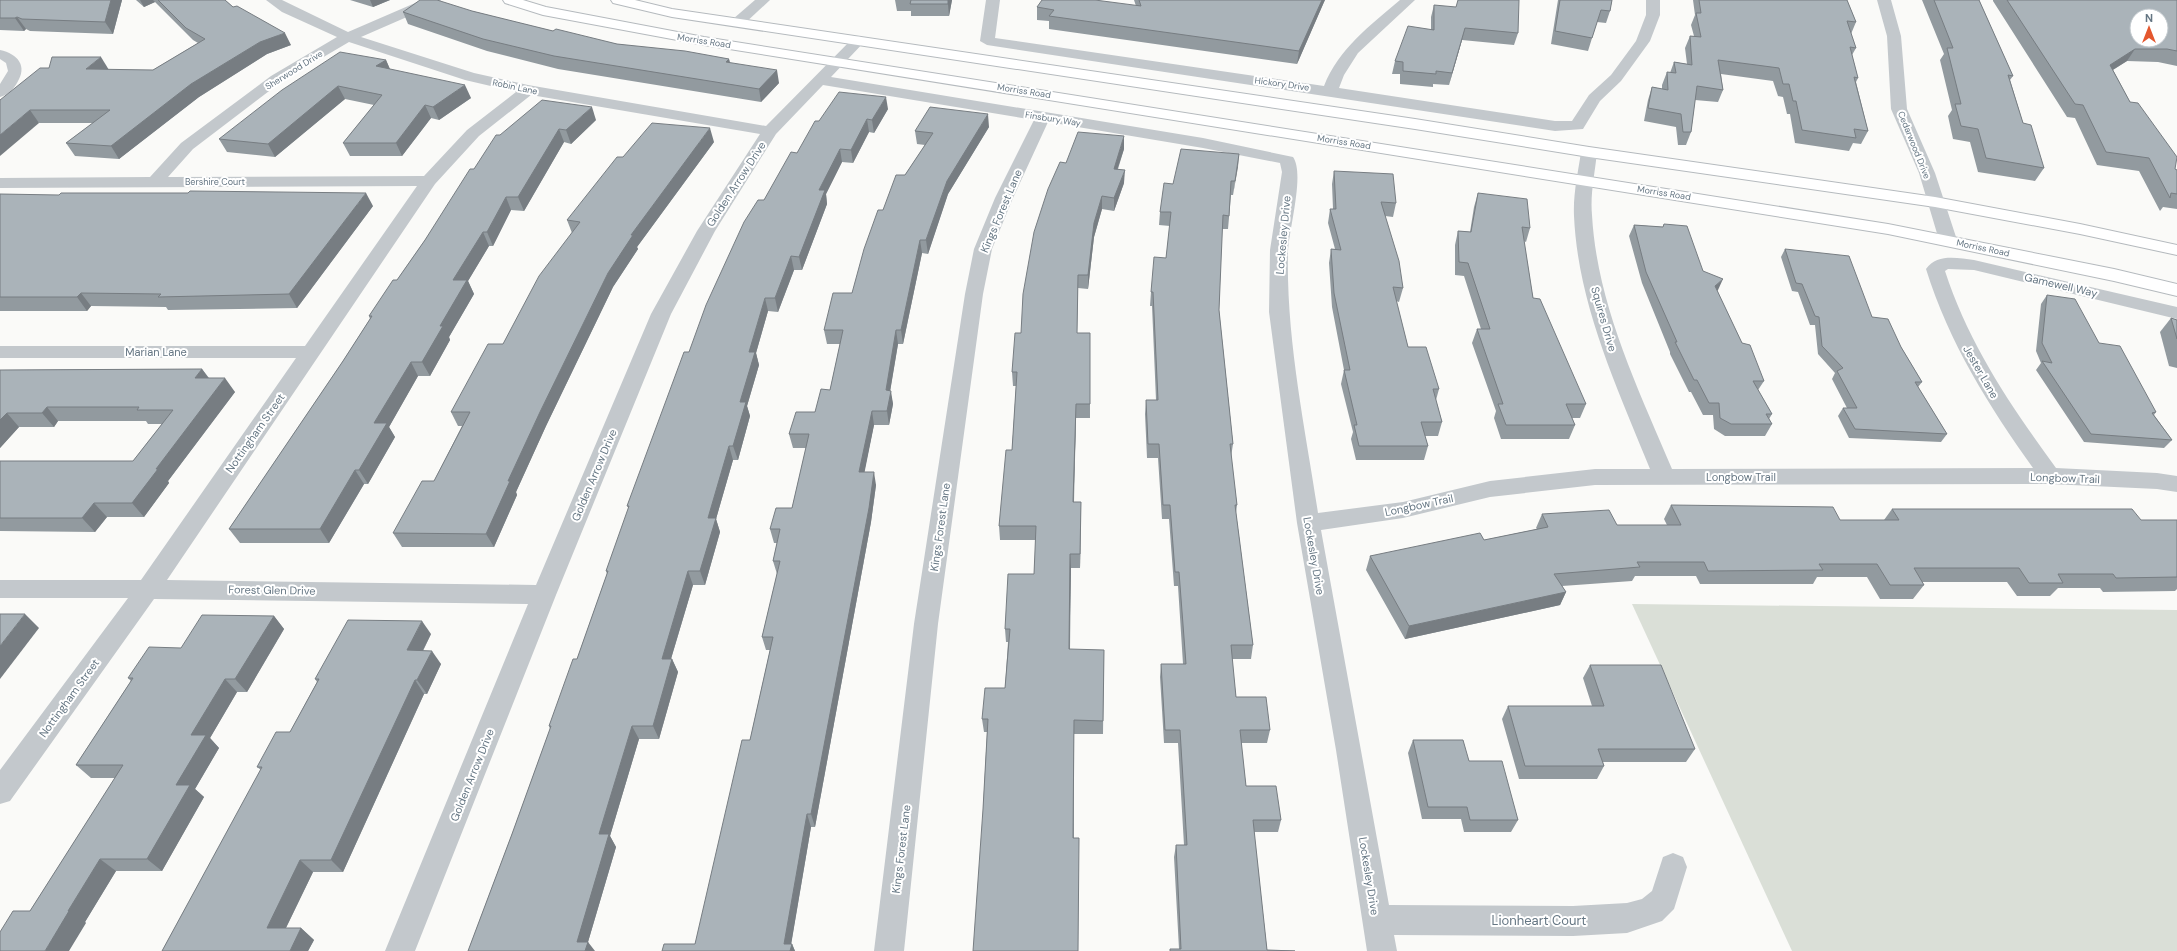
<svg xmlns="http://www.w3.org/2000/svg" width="2177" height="951" font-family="'DM Sans',sans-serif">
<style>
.green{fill:#dadfd7}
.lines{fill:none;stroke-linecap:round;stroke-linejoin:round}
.major-casing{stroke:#b5babe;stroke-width:2}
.minor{fill:#c3c8cc;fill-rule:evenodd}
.major{fill:#fff;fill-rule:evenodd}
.wall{fill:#929a9f}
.shaded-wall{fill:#777d82}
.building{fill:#aab3b9;stroke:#777d82;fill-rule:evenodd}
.labels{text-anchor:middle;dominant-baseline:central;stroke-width:4;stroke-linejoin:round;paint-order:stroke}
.far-street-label{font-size:9px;fill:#657683;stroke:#fff}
.street-label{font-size:11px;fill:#657683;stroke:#fff}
.near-street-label{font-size:13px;fill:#657683;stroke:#fff}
</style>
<rect width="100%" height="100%" fill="#fafaf8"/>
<polygon class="green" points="1632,604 2177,610 2177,951 1792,951"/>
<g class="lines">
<defs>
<g id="major">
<polygon points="503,0 523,0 546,7 704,37 1888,224 2114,269 2177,284 2177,296 2114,281 1888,234 704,45 543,15 505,3"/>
<polygon points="611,0 635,0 672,9 1415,119 1589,147 1935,197 2080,224 2177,245 2177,255 2080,234 1935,207 1589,157 1415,129 672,17 613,3"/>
</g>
</defs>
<use href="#major" class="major-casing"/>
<g class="minor">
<path d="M266,0h16l66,32 74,-32h19l-2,3 -78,34 113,36 54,12 238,41 88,-89 5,-1 7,4 -35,37 372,61 90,19c12,17 -4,71 -5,95 -2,87 17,175 30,261l85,-11 87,-21 105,-12h55c-33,-82 -72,-164 -76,-253 -1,-22 4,-43 7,-64l2,-3h12l2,3c-2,21 -7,42 -5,63 5,90 46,173 80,254l361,-1c-44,-62 -84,-125 -107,-199 11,-16 32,-11 48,-9l203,47v12l-203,-49 -26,-1 -3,2c24,74 66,135 111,197l101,5 20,3v16l-20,-3 -107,-5 -455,1 -105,12 -87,21 -82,12 68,375 184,1 54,-3 15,-4 10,-8 11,-34 10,-4 10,4 4,10 -13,42 -12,12 -35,12 -54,3 -179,-1 3,16h-30l-31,-201 -39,-227 -28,-211 1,-62 12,-78 -2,-9 -77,-15 -155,-26 -35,76 -21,51 -9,45 -45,330 -34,327h-30l40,-327 51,-330 9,-45 21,-51 39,-78 -211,-35 -47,49 -61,97 -44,83 -115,281 -141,356h-30l143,-347 -374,-5 -144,202 -10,3v-34l128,-172h-128v-18h141l155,-222h-296v-12h305l112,-160 -417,2v-10l150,-1 31,-34 90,-67 66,-39 -55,-25zM349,42l116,38 51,12 -49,38 -43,46 -256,1 25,-28 88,-67zM531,95l229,39 -63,97 -46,83 -115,271 -369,-5 268,-396 44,-48z"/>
<polygon points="755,0 770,0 743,25 733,25 731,22 733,19"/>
<path d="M986,0h14l-5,38 329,48c15,-38 46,-60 76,-86h15l-57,53 -14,22 -5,13 216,33h17l17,-26 22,-20 25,-34 10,-26v-15h14v15l-10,26 -29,40 -21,20 -17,28 -28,2 -568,-86 -7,-4z"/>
<polygon points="1877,0 1891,0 1901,36 1907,109 1935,173 1957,240 1954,244 1948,245 1942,244 1939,240 1919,173 1891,109 1887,36"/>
<path d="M0,50c18,4 28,16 17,33 -4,7 -9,12 -17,14v-13l8,-13 -2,-8 -6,-4z"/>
</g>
<use href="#major" class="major"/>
</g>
<g class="wall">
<polygon points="0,0 122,0 113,34 30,31 26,29 24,31 0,30"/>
<polygon points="136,0 225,0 233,7 291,45 267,54 199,97 119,159 75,156 66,143 93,123 39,123 0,100 109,70 153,70 198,43 193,40 155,2 144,7"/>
<polygon points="350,0 390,0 373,7"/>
<polygon points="895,0 952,0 949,16 911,16 911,11 897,11"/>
<polygon points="1134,0 1325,0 1324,2 1297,64 1049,29 1049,21 1037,20 1037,7 1136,6"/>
<polygon points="1558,0 1612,0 1610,11 1606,23 1597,22 1588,51 1551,44"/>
<polygon points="1693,0 1847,0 1856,22 1851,34 1856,48 1852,55 1858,78 1856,82 1868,131 1861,144 1853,143 1849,151 1795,143 1790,114 1787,114 1783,97 1778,96 1773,81 1721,74 1723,90 1718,102 1695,100 1691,132 1686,145 1678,145 1676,127 1644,121 1648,100 1652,87 1662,89 1662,85 1667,72 1670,73 1674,62 1687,64 1685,48 1690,36 1694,36 1691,25 1695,15"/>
<polygon points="1922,0 1979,0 2013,76 2010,80 2023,123 2044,168 2035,181 1978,172 1970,142 1953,139 1948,116 1952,110 1940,60 1944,54"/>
<polygon points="1993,0 2177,0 2177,66 2158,62 2127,61 2113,70 2130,102 2175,169 2177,170 2177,209 2163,207 2160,211 2139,171 2097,165 2075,118 2067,117 1993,1"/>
<polygon points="1434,5 1518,33 1514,45 1462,40 1449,85 1433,84 1433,87 1400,84 1400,74 1392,74 1395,61 1431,29 1431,17"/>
<polygon points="472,11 553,31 617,44 729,59 730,63 779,83 761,102 558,69 487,51 408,24 403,12"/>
<polygon points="386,60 390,69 471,98 439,120 431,118 402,156 350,156 343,143 374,105 345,99 275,157 227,152 219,139"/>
<polygon points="888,109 874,133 869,132 853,163 842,162 826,194 827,204 802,270 794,270 778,312 768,311 756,353 759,365 747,406 750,416 738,460 733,460 716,519 720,532 705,585 693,585 671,659 672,659 678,672 659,739 639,739 610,836 616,847 588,942 468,951 512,834 550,729 549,726 577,659 607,574 606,571 629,509 627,506 689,352 764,200 797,153 819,121"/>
<polygon points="596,120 571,144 564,142 524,211 511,210 493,246 489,246 468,281 474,294 449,337 450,340 430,376 418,376 389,427 395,437 368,484 364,484 329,543 240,543 229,529 343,361 370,319 369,316 397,280 425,240 474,169 500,135"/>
<polygon points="989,127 948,194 928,254 922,253 903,344 898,344 890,391 893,404 889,425 874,425 864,472 876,485 871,522 815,827 811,827 791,944 792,944 795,951 662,951 695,944 750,740 770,650 766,650 762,637 777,574 773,561 777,543 774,543 770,529 792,508 806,448 793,448 789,434 815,412 830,390 840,344 827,344 824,330 852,293 883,210 905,175 925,145 917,144 915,131"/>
<polygon points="714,142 637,247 638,249 613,287 546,426 516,492 517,495 494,547 402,547 393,533 434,481 462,426 458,426 451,412 503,344 572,233 567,220 623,157"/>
<polygon points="1124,149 1118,169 1124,183 1114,211 1102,209 1094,237 1088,289 1078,288 1077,333 1090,333 1090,418 1076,418 1074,502 1081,502 1081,516 1080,568 1071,568 1070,650 1104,650 1103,734 1074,734 1074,838 1078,951 983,809 987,732 984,732 982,719 1005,688 1008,642 1006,642 1005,629 1034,574 1036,540 1000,540 999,526 1012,450 1016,386 1013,386 1012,372 1021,333 1066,163"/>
<polygon points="1239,154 1233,195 1231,195 1228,229 1222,229 1219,310 1233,444 1231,457 1237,505 1236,513 1253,645 1251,659 1232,659 1236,697 1270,730 1267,743 1241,743 1246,786 1281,820 1278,832 1254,832 1267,950 1295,951 1170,951 1170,949 1179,949 1174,857 1176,845 1184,845 1178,743 1164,743 1160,677 1161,664 1183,664 1178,586 1174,586 1169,519 1162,519 1158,458 1147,458 1145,414 1146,400 1156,400 1152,306 1150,306 1151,292 1166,258 1170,226 1159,225 1160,212 1173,184"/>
<polygon points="1334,171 1396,203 1393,217 1385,216 1403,288 1399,302 1396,301 1408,347 1439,389 1436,400 1442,422 1438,436 1425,436 1428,446 1424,460 1356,460 1351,439 1353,432 1341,384 1344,370 1332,307 1329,263 1331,249 1335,249 1328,223 1330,209 1333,209 1332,184"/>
<polygon points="1478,193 1530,228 1526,242 1524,241 1533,298 1586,404 1580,418 1572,418 1575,425 1569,439 1501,439 1494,418 1496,411 1472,343 1477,329 1481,329 1464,276 1455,275 1455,245 1458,231 1470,232 1474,207"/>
<polygon points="0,194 373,206 297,308 168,310 166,307 91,306 87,311 0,311"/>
<polygon points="1664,224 1703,271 1718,290 1717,291 1742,343 1764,381 1758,390 1772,414 1769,419 1772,424 1765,436 1725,436 1714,429 1713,415 1703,415 1691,392 1689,392 1670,354 1670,352 1642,283 1629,236 1634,225 1663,227"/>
<polygon points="1785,249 1872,317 1901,347 1922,382 1918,387 1947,434 1941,442 1849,438 1838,416 1843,408 1847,408 1832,379 1835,373 1818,354 1815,325 1810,325 1798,292 1792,291 1781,257"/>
<polygon points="2047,295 2099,343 2156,412 2154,415 2172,440 2164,448 2084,442 2036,370 2041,363 2036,351 2041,304"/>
<polygon points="2171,318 2177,320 2177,368 2169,366 2160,332"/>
<polygon points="202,369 209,378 235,392 168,481 169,483 144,517 107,517 95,532 0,531 0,461 133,461 162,424 148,424 146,421 58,421 54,427 19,427 0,448 0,370"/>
<polygon points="1671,505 1840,520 1884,520 1892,509 2141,520 2177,520 2177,589 2175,591 2103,592 2100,588 2058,588 2050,596 2017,596 2007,582 1922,582 1924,585 1913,599 1880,599 1867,577 1817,577 1813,584 1700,584 1696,576 1635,576 1632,581 1562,586 1566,592 1560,605 1405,639 1366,570 1370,556 1484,540 1537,529 1536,528 1542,514 1617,525 1667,525 1664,519"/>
<polygon points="274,616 284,629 247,692 237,692 210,738 219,748 195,789 204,797 162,871 116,871 85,922 86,923 30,911 115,778 91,778 76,765 131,681 128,678 181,648"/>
<polygon points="431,634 423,651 441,664 427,694 424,694 343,872 313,872 286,928 301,928 314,940 308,951 162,951 261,770 257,767 290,732 317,682 315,679"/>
<polygon points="1590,665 1695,749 1686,762 1603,762 1604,766 1597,779 1519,779 1502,719 1508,706 1592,706 1583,678"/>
<polygon points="1413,740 1469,761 1518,820 1511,832 1464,832 1461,819 1422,819 1408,753"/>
</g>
<g class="shaded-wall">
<polygon points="111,0 122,0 113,34 105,22"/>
<polygon points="140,0 153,0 155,2 144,7"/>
<polygon points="370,0 390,0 373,7"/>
<polygon points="948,0 952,0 949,16 948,4"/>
<polygon points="1322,0 1325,0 1324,2 1297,64 1299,51"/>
<polygon points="17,17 26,29 24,31 15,18"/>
<polygon points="1465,28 1462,40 1449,85 1452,73"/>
<polygon points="285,33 291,45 267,54 199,97 119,159 111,146 191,84 260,42"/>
<polygon points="2135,49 2127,61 2101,77 2110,65"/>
<polygon points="101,57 109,70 86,69"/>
<polygon points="729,59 732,72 726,62"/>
<polygon points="386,60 391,72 376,66"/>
<polygon points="777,70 779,83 761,102 759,89"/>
<polygon points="465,85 471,98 439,120 433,107"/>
<polygon points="338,86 345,99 275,157 268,144"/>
<polygon points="886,97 888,109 874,133 872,120"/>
<polygon points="425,105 431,118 402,156 396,143"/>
<polygon points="592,107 596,120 571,144 566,130"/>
<polygon points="30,110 39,123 0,156 0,135"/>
<polygon points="988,114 989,127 948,194 928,254 926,240 947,181"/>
<polygon points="867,119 869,132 853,163 851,150"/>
<polygon points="710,128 714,142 637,247 638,249 613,287 546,426 516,492 517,495 494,547 486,534 508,481 540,412 608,273 631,235"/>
<polygon points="559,129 564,142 524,211 518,197"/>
<polygon points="1124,136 1124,149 1113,182 1114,169"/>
<polygon points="840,149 842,162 826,194 827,204 802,270 799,257 819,190"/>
<polygon points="1239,154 1238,167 1233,195 1235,181"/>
<polygon points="1125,170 1124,183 1114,211 1114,198"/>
<polygon points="366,193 373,206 297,308 289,294"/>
<polygon points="1102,196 1102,209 1094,237 1088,289 1088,275 1094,223"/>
<polygon points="506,197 511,210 493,246 487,232"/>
<polygon points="483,232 489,246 468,281 474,294 449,337 450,340 430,376 422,362 440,326 453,280"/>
<polygon points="920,240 922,253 903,344 901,330"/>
<polygon points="791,256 794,270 778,312 775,298"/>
<polygon points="1723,279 1718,290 1709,298 1715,286"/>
<polygon points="81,293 91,306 87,311 77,297"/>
<polygon points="765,298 768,311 756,353 759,365 747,406 750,416 738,460 733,446 749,352"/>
<polygon points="896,330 898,344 888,404 886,390"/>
<polygon points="411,362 418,376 389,427 395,437 368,484 359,470 374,423"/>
<polygon points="202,369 212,383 195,378"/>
<polygon points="225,378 235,392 168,481 169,483 144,517 132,503 156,469"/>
<polygon points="891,391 893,404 889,425 887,411"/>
<polygon points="1076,404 1076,418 1073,516 1073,502"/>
<polygon points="47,407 58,421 54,427 42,413"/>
<polygon points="872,411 874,425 862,485 859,472"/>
<polygon points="7,413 19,427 0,448 0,420"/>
<polygon points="729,446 733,460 716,519 720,532 705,585 700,571 708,518"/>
<polygon points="355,470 364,484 329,543 320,529"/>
<polygon points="874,472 876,485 871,522 815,827 811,814"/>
<polygon points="1081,502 1081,516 1080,568 1080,554"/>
<polygon points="94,503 107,517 95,532 82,518"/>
<polygon points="1070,554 1071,568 1069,663 1069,649"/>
<polygon points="688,571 693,585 667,672 662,659"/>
<polygon points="1566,592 1560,605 1405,639 1409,626"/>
<polygon points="25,614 39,628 0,679 0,646"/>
<polygon points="274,616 284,629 247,692 235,679"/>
<polygon points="422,621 431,634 416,664 407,650"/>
<polygon points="432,651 441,664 427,694 417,680"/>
<polygon points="672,659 678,672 659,739 653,726"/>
<polygon points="225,679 237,692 210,738 219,748 195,789 204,797 162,871 147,859 191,735"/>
<polygon points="415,680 424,694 343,872 331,860"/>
<polygon points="632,726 639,739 610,836 616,847 588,942 595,951 584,951 577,942 599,834"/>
<polygon points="807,814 811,827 790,951 784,944"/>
<polygon points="100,859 116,871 85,922 86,923 69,951 45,951 68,911"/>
<polygon points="300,860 313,872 280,940 267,928"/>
<polygon points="301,928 314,940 308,951 290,951"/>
<polygon points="792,944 795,951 790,951"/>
</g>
<g class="building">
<polygon points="0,0 111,0 105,22 22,19 17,17 15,18 0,18"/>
<polygon points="158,0 225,0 233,7 237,6 285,33 260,42 191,84 111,146 66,143 110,110 30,110 0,135 0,100 40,68 49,68 52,57 101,57 86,69 153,70 205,39 186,28"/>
<polygon points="420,0 437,0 472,11 553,31 556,29 617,44 685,51 729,59 726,62 777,70 759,89 554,56 483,39 403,12"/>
<polygon points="911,0 948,0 948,4 910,4"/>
<polygon points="1042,0 1095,0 1141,6 1139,0 1322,0 1299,51 1049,16 1054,10 1037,7"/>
<polygon points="1458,0 1519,0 1518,33 1465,28 1452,73 1436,71 1436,74 1403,71 1403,62 1395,61 1408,26 1434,30 1434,5 1456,7"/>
<polygon points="1560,0 1612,0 1610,11 1601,10 1592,38 1555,31"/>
<polygon points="1699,0 1847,0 1856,22 1847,21 1856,48 1850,47 1858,78 1854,77 1868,131 1854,129 1856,138 1802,130 1796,101 1793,101 1789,84 1783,84 1779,68 1718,60 1723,90 1697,86 1691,132 1683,132 1681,114 1648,108 1652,87 1668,90 1667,72 1676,73 1674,62 1692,65 1690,36 1701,37 1696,13 1701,13"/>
<polygon points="1934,0 1979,0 2013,76 2008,75 2023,123 2031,125 2044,168 1986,158 1978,129 1961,126 1955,104 1961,104 1947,48 1953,48"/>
<path d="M2007,0h170v51l-10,-2h-32l-25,16 20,37 8,1 39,54 -2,12 2,1v24l-6,-1 -1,5 -21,-40 -43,-6 -23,-47 -8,-1zM2137,16h24v24h-24z"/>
<polygon points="340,52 386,60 376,66 465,85 433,107 425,105 396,143 343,143 382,95 338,86 268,144 219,139 282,90"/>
<polygon points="839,92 886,97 872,120 867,119 851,150 840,149 819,190 825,190 799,257 791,256 775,298 765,298 749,352 755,352 740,402 746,402 733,446 729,446 708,518 716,518 700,571 688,571 662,659 672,659 653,726 632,726 599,834 609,834 577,942 588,942 585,951 468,951 512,834 551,726 549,726 573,659 577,659 608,571 606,571 629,506 627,506 684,352 689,352 706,305 744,222 758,200 764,200 791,152 797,153 815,121 819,121"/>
<polygon points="542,100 592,107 566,130 559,129 518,197 506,197 487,232 483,232 453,280 467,280 440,326 443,326 422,362 411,362 374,423 387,423 359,470 355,470 320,529 229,529 343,361 372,316 369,316 393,280 397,280 425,240 470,169 474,169 496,135 500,135"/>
<polygon points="930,107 988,114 947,181 926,240 920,240 901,330 896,330 886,390 891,391 887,411 872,411 859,472 874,472 869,508 811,814 807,814 784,944 792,944 790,951 662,951 664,944 695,944 742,740 750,740 773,637 762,637 780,561 773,561 780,529 770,529 776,508 792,508 809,434 789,434 796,412 815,412 821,389 830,390 843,330 824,330 833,293 852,293 864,249 878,210 883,210 896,175 905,175 933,133 915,131"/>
<polygon points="652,123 710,128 631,235 633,235 608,273 540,412 508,481 510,481 486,534 393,533 422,481 434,481 470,412 451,412 488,344 503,344 539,276 580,222 567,220 617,157 623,157"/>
<polygon points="1078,132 1124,136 1114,169 1125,170 1114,198 1102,196 1094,223 1088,275 1078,275 1077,333 1090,333 1090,404 1076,404 1073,502 1081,502 1080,554 1070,554 1069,649 1104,650 1103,721 1074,720 1073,838 1079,838 1078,951 973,951 983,809 988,719 982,719 985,688 1005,688 1010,629 1005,629 1008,574 1034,574 1036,526 999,526 1006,450 1012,450 1017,372 1012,372 1015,333 1021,333 1023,294 1034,232 1048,189 1060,162 1066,163"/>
<polygon points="1181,149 1239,154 1235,181 1231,181 1229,216 1223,215 1219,310 1233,444 1230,444 1237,505 1235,505 1253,645 1231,645 1236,697 1266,697 1270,730 1240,730 1246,786 1276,786 1281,820 1253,820 1267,950 1295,951 1170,951 1170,949 1181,949 1176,845 1187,845 1180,730 1165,730 1161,664 1186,664 1179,572 1175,572 1170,505 1163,505 1159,444 1148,444 1146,400 1158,400 1153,292 1151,292 1154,257 1166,258 1171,212 1160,212 1164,183 1173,184"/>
<polygon points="1334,171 1393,174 1396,203 1381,202 1399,261 1403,288 1393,287 1408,347 1426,347 1439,389 1433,389 1442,422 1421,422 1428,446 1359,446 1354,425 1357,425 1344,370 1350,370 1334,293 1331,249 1341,250 1330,209 1336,209"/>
<polygon points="190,191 366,193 289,294 158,297 161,294 81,293 77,297 0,297 0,194 59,195 61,193 188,193"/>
<polygon points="1478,193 1527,199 1530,228 1522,227 1533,298 1540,299 1586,404 1566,404 1575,425 1506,425 1498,404 1503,404 1477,329 1490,329 1468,263 1459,262 1458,231 1471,232"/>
<polygon points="1664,224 1687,226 1703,271 1723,279 1715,286 1742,343 1750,345 1764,381 1753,381 1772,414 1766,414 1772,424 1731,424 1720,418 1719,403 1709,403 1697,380 1694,380 1675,342 1677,342 1646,272 1634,225 1663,227"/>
<polygon points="1785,249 1849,256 1872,317 1888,319 1901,347 1922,382 1915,382 1947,434 1855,429 1843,408 1857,408 1837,371 1843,368 1822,346 1819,317 1815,316 1802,284 1796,283"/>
<polygon points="2047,295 2075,299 2099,343 2120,346 2156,412 2152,413 2172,440 2091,434 2042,361 2052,363 2042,343"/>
<polygon points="2171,318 2177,320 2177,339"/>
<polygon points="202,369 195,378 225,378 156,469 158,469 132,503 94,503 82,518 0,518 0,461 133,461 173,410 137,410 139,407 47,407 42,413 7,413 0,420 0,370"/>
<polygon points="1671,505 1833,507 1840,520 1899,520 1892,509 2132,509 2141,520 2177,520 2177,577 2116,578 2113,574 2058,574 2063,583 2029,583 2019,568 1914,568 1924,585 1890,585 1877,564 1819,564 1823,570 1708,571 1704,562 1637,562 1640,567 1554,574 1566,592 1409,626 1370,556 1480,533 1484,540 1548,527 1542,514 1609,510 1617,525 1681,525"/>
<polygon points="0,614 25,614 0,646"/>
<polygon points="202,615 274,616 235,679 225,679 191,735 206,735 176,785 190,785 147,859 100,859 68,911 69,911 45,951 0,951 0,932 13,911 30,911 123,765 76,765 133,678 128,678 149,647 181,648"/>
<polygon points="348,620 422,621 407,650 432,651 417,680 415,680 331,860 300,860 267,928 301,928 290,951 162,951 262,767 257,767 276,732 290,732 319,679 315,679"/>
<polygon points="1590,665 1661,665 1695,749 1598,749 1604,766 1525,766 1508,706 1604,706"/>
<polygon points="1413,740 1463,740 1469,761 1502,761 1518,820 1470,820 1467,807 1428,807"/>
</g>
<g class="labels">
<g class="far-street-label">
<text transform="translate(704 41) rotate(9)">Morriss Road</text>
<text transform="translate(294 70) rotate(-32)">Sherwood Drive</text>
<text transform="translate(1282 84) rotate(8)">Hickory Drive</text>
<text transform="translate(515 87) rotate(12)">Robin Lane</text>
<text transform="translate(1024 91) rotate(9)">Morriss Road</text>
<text transform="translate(1053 119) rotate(9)">Finsbury Way</text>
<text transform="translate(1344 142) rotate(9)">Morriss Road</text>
<text transform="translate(1914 145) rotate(68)">Cedarwood Drive</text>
<text x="215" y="182">Bershire Court</text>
<text transform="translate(1664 193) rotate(9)">Morriss Road</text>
<text transform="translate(1983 248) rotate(12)">Morriss Road</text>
</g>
<g class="street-label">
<text transform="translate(736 184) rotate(-57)">Golden Arrow Drive</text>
<text transform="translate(1001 211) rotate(-67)">Kings Forest Lane</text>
<text transform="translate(1283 235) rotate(-85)">Lockesley Drive</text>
<text transform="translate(2061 285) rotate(13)">Gamewell Way</text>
<text transform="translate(1604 319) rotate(74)">Squires Drive</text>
<text x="156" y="352">Marian Lane</text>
<text transform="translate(1981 372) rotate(60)">Jester Lane</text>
<text transform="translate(255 433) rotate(-55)">Nottingham Street</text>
<text transform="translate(594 475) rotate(-67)">Golden Arrow Drive</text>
<text x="1741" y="477">Longbow Trail</text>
<text transform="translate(2065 478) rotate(2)">Longbow Trail</text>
<text transform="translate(1419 505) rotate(-12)">Longbow Trail</text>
<text transform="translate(940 527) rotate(-82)">Kings Forest Lane</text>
<text transform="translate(1314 556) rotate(80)">Lockesley Drive</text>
<text transform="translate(272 590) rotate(1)">Forest Glen Drive</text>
<text transform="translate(69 698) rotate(-54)">Nottingham Street</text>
<text transform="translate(472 775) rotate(-68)">Golden Arrow Drive</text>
<text transform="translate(901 849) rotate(-83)">Kings Forest Lane</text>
<text transform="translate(1369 876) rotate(81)">Lockesley Drive</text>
</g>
<g class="near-street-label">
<text x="1539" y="920">Lionheart Court</text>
</g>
</g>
<g transform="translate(2149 28)"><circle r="19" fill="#ffffff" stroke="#c1c8cd"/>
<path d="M0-3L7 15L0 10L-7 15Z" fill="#e4572e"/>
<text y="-6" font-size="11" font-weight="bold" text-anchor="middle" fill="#657683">N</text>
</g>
</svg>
